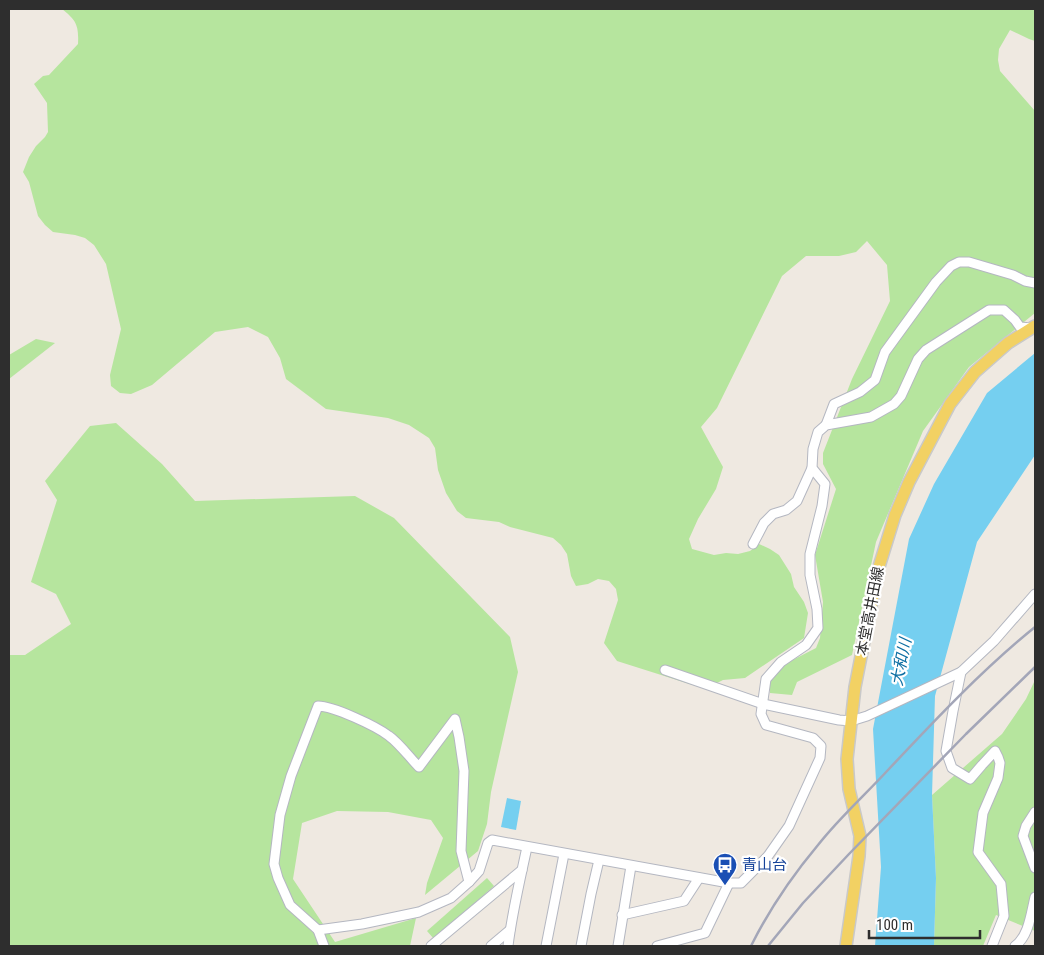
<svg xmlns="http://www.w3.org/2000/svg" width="1044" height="955" font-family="'Roboto Condensed','Noto Sans JP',sans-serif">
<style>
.green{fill:#b6e59e}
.water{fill:#75cff0}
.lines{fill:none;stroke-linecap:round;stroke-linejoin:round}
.minor-casing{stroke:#b4b7c1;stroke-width:11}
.major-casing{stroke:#c9c9c9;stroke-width:14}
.minor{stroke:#fff;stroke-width:9}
.major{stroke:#f2d163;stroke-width:11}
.rail{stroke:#a3a6b8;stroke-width:2.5}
.labels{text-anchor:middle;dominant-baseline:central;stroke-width:4.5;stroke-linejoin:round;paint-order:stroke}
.street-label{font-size:15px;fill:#2e2e2e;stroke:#fff}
.transit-label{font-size:15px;fill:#164399;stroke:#fff;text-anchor:start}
.water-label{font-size:16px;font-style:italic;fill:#0d6fa3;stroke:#fff}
</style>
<rect width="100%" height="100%" fill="#efe9e1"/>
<g class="green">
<path d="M62,9h973v32l-6,-2 -19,-9 -11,19 -1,11 2,11 35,40v202l-66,54 -46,64 -47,111 -24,113 -55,27 -5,13 -22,-2v-11l15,-18 31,-16 4,-10 3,-36 -8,-47 21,-66 -13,-25v-11l29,-74 38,-78 -3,-36 -20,-24 -11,11 -17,4h-33l-24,20 -65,132 -16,19 22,40 -7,22 -18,30 -9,20 3,10 22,6 12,-2 12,1 12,-3 9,-7 11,5 9,6 12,19 3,13 10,15 4,11 -4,25 -59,40 -22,2 -10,5 -14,2 -82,-26 -13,-18 14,-43 -2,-11 -7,-8 -11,-2 -10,5 -12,2 -5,-10 -4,-22 -6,-9 -8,-7 -43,-11 -11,-5 -33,-4 -9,-7 -11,-18 -8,-23 -3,-22 -6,-10 -20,-13 -21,-7 -62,-9 -40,-30 -6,-21 -12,-21 -20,-10 -33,5 -63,53 -21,9 -11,-1 -9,-7 -1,-11 11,-46 -15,-65 -12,-19 -9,-7 -10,-3 -22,-3 -8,-7 -7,-9 -9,-34 -6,-10 6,-15 7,-11 9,-9 3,-5 -1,-29 -13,-19 9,-8 6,-1 29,-31c1,-19 -2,-24 -16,-35z"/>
<polygon points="36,339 55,343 9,379 9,355"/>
<polygon points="116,423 162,464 195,501 355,496 394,518 510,637 518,672 491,792 487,824 478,851 425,895 427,883 443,838 431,820 388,812 337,811 302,823 293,879 335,942 416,918 410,946 9,946 9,655 25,655 71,624 56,594 31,582 57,500 45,481 90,426"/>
<polygon points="1035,680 1035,931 996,915 983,946 934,946 936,878 932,795 1002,734 1026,699"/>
<polygon points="487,878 494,886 434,939 427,931"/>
</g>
<g class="water">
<polygon points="1035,353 1035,455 977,542 935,696 932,795 936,878 934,946 875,946 881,867 873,729 909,539 934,484 987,393"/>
<polygon points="507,798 521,801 516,830 501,827"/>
</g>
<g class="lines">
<defs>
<g id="minor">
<polyline points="826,425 834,404 860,392 875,380 885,352 936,282 951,266 959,262 969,262 1013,275 1025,281 1035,283"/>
<polyline points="753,544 764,523 773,514 786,510 797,501 812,468"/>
<polyline points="665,670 763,704 839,720 851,721 867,716 961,672 994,641 1035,594"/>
<polyline points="961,672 953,711 946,751 952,768 970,779 982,765 995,751 998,757 1000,763 998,778 983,813 978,852 1001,884 1004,916 992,946"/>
<polyline points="1035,812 1026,826 1023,836 1035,868"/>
<polyline points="622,915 684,901 699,878"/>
<polyline points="318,930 362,924 419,912 451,898 469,882 479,871 488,843 492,840 729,883 741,883 768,856 789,826 820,758 821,746 813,738 766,725 761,714 766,679 781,662 806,645 818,628 817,609 810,575 810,554 822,506 825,484 812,468 813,449 818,432 826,425 871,417 894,404 901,396 918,359 926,350 989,310 1004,310 1015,320 1020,327 1032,328"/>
<path d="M324,946l-6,-16 -28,-25 -12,-27 -4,-14 6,-49 11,-39 27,-70c15,0 58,20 71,30 10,7 21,22 30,31l36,-48 4,18 5,34 -3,80 8,31"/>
<polyline points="431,946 522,870"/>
<polyline points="491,946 510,930"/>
<path d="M508,946c4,-33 12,-66 19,-99"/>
<polyline points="546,946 564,854"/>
<polyline points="581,946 591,894 599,860"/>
<polyline points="618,946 631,866"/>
<polyline points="657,946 705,933 729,883"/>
<path d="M1015,946c14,-10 16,-33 20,-49"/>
</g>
<polyline id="major" points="846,946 859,856 860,836 849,789 847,759 855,687 878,570 895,515 909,482 950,404 975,372 1008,343 1035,326"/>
</defs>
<use href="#minor" class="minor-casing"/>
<use href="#major" class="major-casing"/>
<use href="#minor" class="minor"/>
<use href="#major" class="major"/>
<g class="rail">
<path d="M751,946c18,-36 41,-70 67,-101 21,-27 47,-50 70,-75 47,-50 94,-100 147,-143"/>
<polyline points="768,946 803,903 849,854 966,734 1035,667"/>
</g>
</g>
<defs>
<symbol id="bus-pin" viewBox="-11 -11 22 30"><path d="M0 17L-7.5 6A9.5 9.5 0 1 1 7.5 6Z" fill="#1a4fb4" stroke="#fff"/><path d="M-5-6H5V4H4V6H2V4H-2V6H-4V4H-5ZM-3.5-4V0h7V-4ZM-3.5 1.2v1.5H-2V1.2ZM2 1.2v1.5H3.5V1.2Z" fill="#fff"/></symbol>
</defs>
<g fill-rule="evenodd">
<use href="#bus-pin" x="711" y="851" width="28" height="38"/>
</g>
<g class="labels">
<g class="street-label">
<text transform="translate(870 611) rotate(-79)">本堂高井田線</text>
</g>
<g class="transit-label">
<text x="742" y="865">青山台</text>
</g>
<g class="water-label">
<text transform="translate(901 662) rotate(-79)">大和川</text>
</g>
</g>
<rect width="1044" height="955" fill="none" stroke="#2e2e2e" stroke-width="20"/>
<path d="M869 930v8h111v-8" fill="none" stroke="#2e2e2e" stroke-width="2.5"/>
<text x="876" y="930" font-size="15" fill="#2e2e2e" stroke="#ffffff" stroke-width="4" paint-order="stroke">100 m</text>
</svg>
